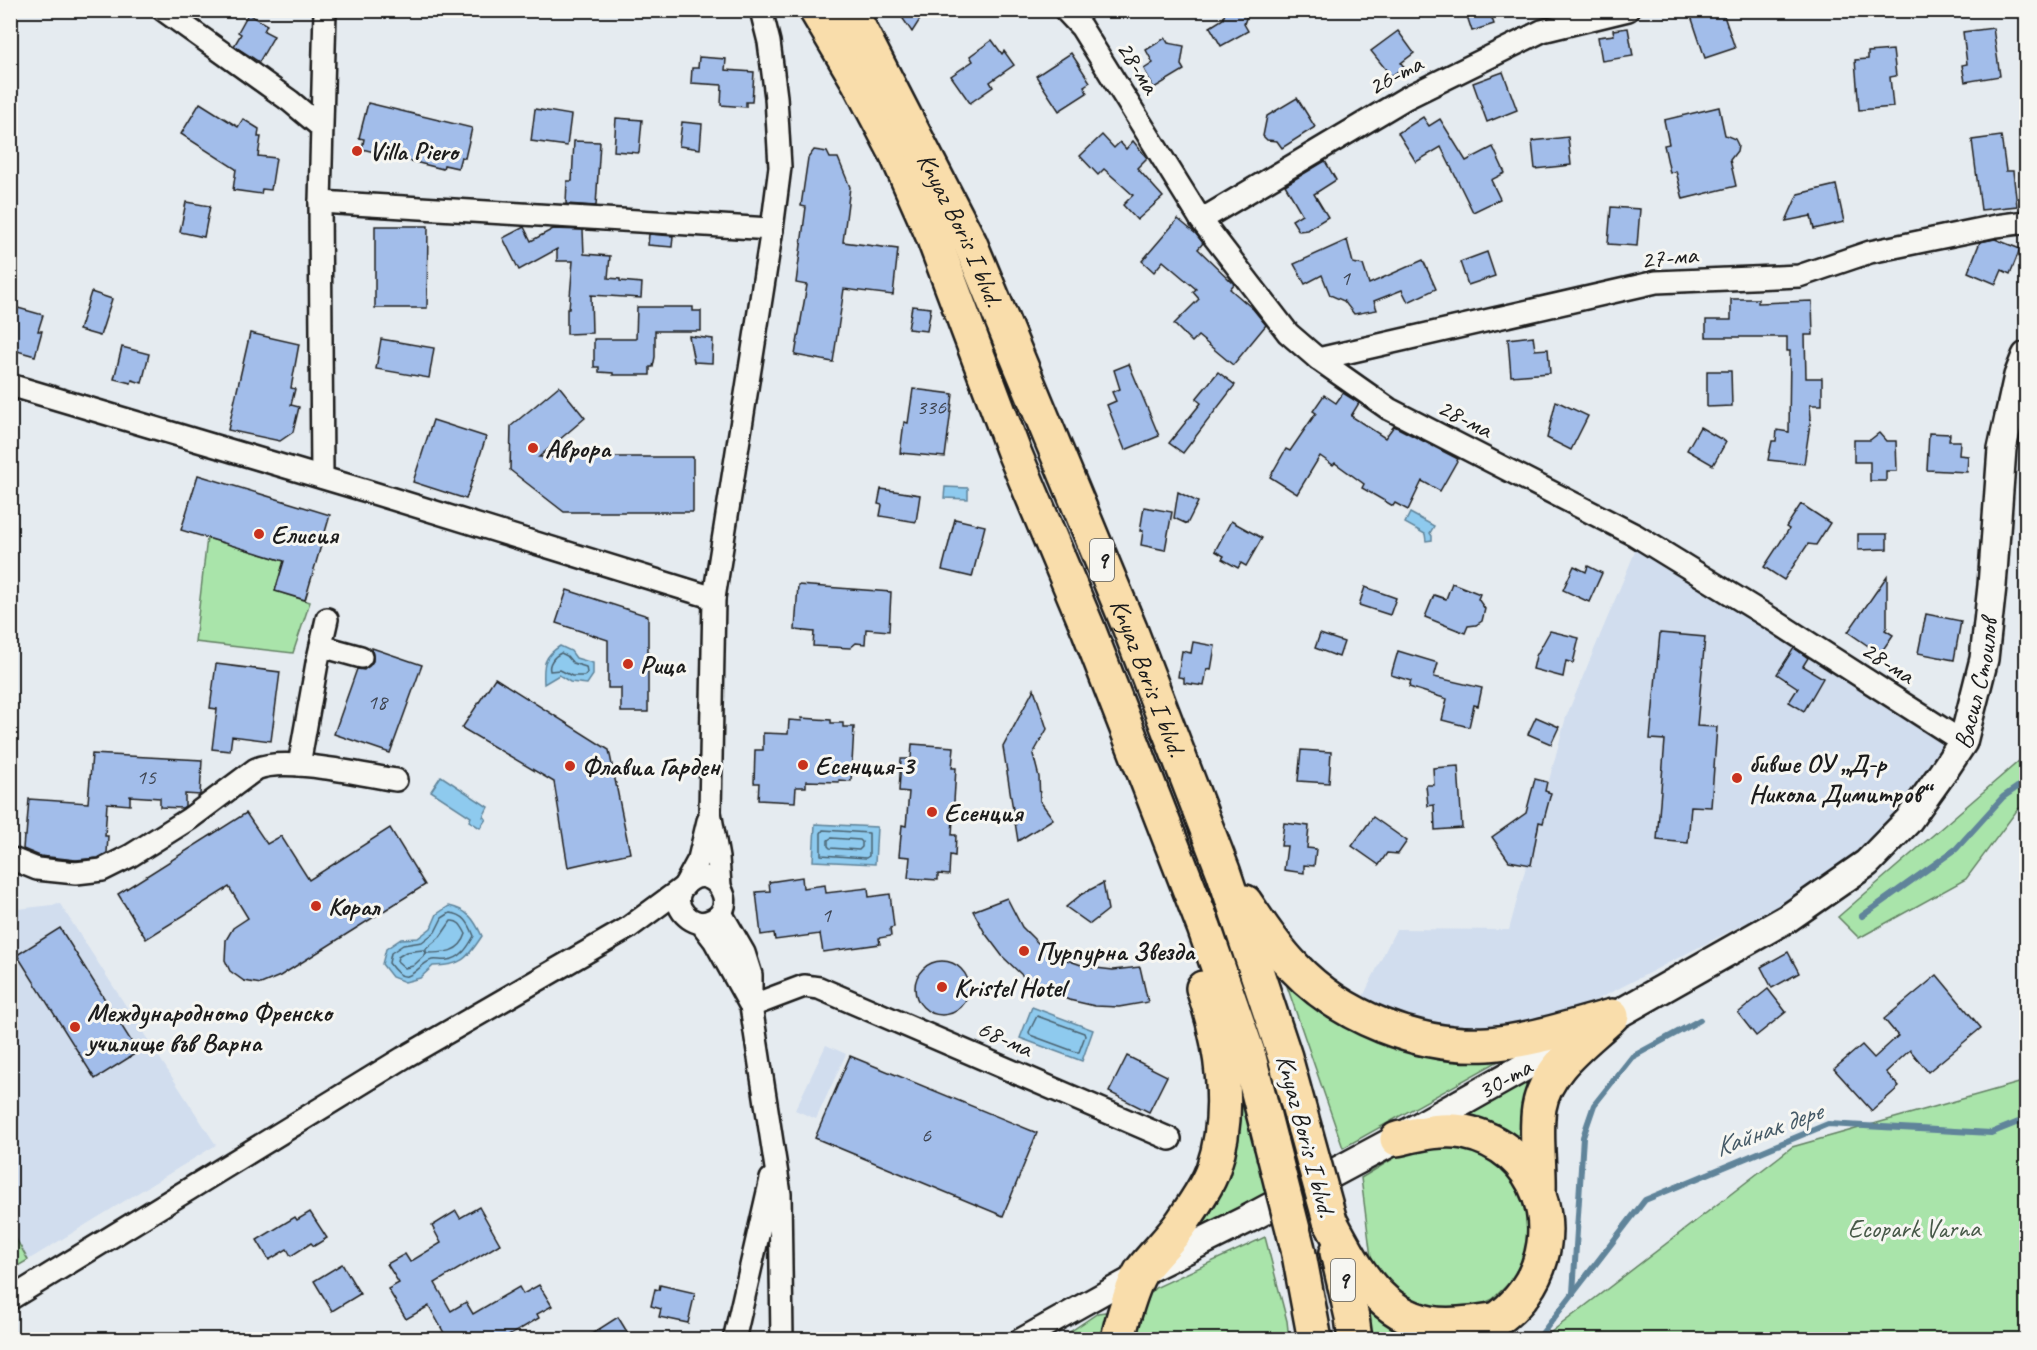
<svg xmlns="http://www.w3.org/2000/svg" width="2037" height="1350" font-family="Caveat,sans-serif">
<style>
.built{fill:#d1ddee}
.green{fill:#a9e4aa;stroke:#628063;stroke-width:1.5}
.water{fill:#8ecaee;stroke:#60849a;stroke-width:1.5}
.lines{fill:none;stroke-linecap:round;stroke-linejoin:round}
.shore{stroke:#4a6270;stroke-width:1.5}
.stream{stroke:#60849a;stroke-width:6}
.building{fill:#a2bdea;stroke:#1c1c1c;stroke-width:1.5}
.minor-casing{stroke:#1c1c1c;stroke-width:26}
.tertiary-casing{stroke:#1c1c1c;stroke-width:32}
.trunk-casing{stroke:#1c1c1c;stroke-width:38}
.minor{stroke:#f6f6f2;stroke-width:21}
.tertiary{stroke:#f6f6f2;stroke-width:27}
.trunk{stroke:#f9ddab;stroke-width:33}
.trunk-bridge-casing{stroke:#1c1c1c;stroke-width:38;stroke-linecap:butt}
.trunk-bridge{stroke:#f9ddab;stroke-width:33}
.poi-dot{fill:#c8321e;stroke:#f6f6f2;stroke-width:2}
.labels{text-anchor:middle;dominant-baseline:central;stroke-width:6;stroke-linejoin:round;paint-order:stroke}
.number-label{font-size:22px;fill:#3e4450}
.shield{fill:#f6f6f2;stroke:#5d5d5c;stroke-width:1.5}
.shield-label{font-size:24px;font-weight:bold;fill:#1c1c1c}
.street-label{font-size:26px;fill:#1c1c1c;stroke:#f6f6f2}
.poi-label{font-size:26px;font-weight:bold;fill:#1c1c1c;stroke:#f6f6f2;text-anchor:start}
.park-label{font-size:26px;fill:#465847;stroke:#f6f6f2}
.water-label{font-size:27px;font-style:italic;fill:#445966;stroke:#f6f6f2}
</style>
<rect width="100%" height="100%" fill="#e5ebf0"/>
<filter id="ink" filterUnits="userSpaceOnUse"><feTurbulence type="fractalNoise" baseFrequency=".0167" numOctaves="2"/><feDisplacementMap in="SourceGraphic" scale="12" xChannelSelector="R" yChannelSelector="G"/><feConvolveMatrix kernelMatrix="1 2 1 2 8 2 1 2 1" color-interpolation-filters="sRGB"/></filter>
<g filter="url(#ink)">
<g class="built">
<polygon points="1637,547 1951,743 1898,813 1857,854 1773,909 1577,1010 1515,1026 1446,1030 1358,1007 1396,929 1509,930 1566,717"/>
<polygon points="60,904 216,1145 28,1260 10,1228 10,910"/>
<polygon points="826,1045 846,1054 816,1119 795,1110"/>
</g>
<g class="green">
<polygon points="207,538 284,561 275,591 310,602 293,653 195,642"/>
<polygon points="2026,755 2026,805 2018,809 1966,879 1859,938 1838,917"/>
<polygon points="1287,979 1504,1058 1343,1148 1287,986"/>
<polygon points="1239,1065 1267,1200 1202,1228 1202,1221 1211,1212 1226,1173"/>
<polygon points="1542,1073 1533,1153 1495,1126 1468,1116 1466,1112 1469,1110"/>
<polygon points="2026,1081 2026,1339 1542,1339 1792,1147"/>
<polygon points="1416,1145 1478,1147 1509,1173 1520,1191 1530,1222 1530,1241 1523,1260 1508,1284 1493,1299 1464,1312 1420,1308 1400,1293 1381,1275 1371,1257 1361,1178"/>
<polygon points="10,1228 28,1260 11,1270 10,1270"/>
<polygon points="1265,1237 1287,1321 1289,1339 1126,1340 1145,1299 1155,1288"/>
<polygon points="1366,1292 1453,1340 1368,1339"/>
<polygon points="1105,1312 1109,1314 1106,1339 1058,1340 1098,1313"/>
</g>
<g class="water">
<polygon points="945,487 968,488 968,499 944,498"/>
<polygon points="1410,513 1434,526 1430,533 1432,536 1432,540 1426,541 1425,534 1405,523"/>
<path d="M560,646l11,5 5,7 17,5v12l-6,9 -17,-2 -11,-7 -15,9c-1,-19 -1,-27 16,-38z"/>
<polygon points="441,776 488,807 483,817 486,819 480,828 469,821 471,817 431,791"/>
<polygon points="815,824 877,827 875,864 813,861"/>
<path d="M449,906c19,4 25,13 33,30 -15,23 -21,30 -49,30l-13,12 -15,4 -13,-5 -10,-13 4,-15 15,-10 17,-1 13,-10 6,-14z"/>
<polygon points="1032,1007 1093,1030 1082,1061 1020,1038"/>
</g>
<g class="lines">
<g class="shore">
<path d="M561,653l6,3 6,7 13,4 1,6 -3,3h-12l-12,-6 -10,1c-2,-7 4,-15 11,-18z"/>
<polygon points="823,830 869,833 869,856 866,858 821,855 821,833"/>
<polygon points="831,838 860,840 862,842 862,847 859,850 830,848 828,846 828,840"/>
<path d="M450,913c14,1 19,10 24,23 -6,11 -13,23 -27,24 -5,1 -10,-1 -15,0 -17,5 -23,32 -43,3l2,-10 12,-8 19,-3 13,-10 7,-14z"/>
<path d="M451,921c8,-1 11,6 15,13 -6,19 -22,19 -40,19v-4l14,-12z"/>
<polygon points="423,950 426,952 425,955 413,966 405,968 397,961 398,957 406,952"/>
<polygon points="1037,1016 1084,1033 1085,1036 1079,1052 1076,1052 1030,1035 1029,1032"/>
</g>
<g class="stream">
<polyline points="1862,916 1956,849 2003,797 2026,781"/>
<polyline points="1573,1293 1583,1137 1594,1105 1632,1057 1700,1020"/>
<polyline points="1537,1340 1645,1200 1828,1124 1991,1133 2026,1119"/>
</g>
</g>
<g class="building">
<polygon points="897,10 926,10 912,32"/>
<polygon points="1226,10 1249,10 1244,24 1248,31 1221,46 1210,27 1223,19"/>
<polygon points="1465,10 1489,10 1494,24 1472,31"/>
<polygon points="1689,10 1722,10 1735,48 1705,58"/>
<polygon points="248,14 267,25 264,31 274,36 259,62 234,46 241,34 238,32"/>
<polygon points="1628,28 1633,56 1602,61 1598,37 1614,35 1613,30"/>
<polygon points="1993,28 2000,76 1965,82 1962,65 1967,64 1963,32"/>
<polygon points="1398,31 1414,53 1401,63 1404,67 1391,76 1371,51"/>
<polygon points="1165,38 1168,43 1184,46 1181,65 1184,70 1154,88 1144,69 1153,63 1146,50"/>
<polygon points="992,40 1002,54 1004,51 1014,65 990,82 993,87 970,103 951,76 973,61 970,56"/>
<polygon points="1893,50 1896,76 1890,77 1893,107 1859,110 1855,60 1868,59 1868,52"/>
<polygon points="1071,53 1090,82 1084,86 1087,93 1059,111 1036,76"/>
<polygon points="699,57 726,59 725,70 754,72 752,102 746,102 746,107 721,105 722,85 691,83 692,68 698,68"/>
<polygon points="1503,72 1517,110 1487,122 1473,83"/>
<polygon points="1297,98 1315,127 1282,148 1277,141 1267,140 1263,136 1267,116"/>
<polygon points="200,103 238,127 243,119 259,129 258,137 261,137 258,156 276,158 271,190 262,189 261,194 233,190 236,169 181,134"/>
<polygon points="368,103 472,128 465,158 461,157 458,168 444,165 443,169 362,149 364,139 359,138"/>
<polygon points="1719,107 1725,135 1735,139 1738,145 1737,151 1730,160 1736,186 1683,199 1676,171 1670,173 1664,145 1669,144 1664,120"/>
<polygon points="535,109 571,115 567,146 531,141"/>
<polygon points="1423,117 1429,126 1440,119 1466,161 1493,147 1505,173 1491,180 1500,199 1473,212 1441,147 1416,162 1398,133"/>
<polygon points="616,118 642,120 639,153 614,151"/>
<polygon points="682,122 702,124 700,149 679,146"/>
<polygon points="1102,135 1114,148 1120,142 1126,149 1133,141 1147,158 1137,168 1163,197 1137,220 1123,205 1133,195 1104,169 1098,175 1080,156"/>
<polygon points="2001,136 2006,171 2013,171 2017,206 1981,210 1972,140"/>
<polygon points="1568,137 1571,165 1535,169 1532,141"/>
<polygon points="574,141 600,142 596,206 566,204 567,181 572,181"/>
<polygon points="814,150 827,152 830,158 838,158 850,187 843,242 898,249 893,295 844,289 833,362 795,355 807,285 796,283 806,207 801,206 808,158"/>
<polygon points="1325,161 1336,180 1314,194 1328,217 1307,230 1299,231 1292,220 1302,214 1285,185"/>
<polygon points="1836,185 1844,222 1814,229 1811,216 1786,221 1798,194"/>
<polygon points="186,202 210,206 204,237 180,232"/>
<polygon points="1611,207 1640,209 1637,246 1608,244"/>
<polygon points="1178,219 1196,234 1203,243 1198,249 1234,284 1230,289 1253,309 1266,325 1233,365 1198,336 1192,342 1174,324 1199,299 1193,292 1196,289 1163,261 1154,272 1142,261"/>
<polygon points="375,226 428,226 427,308 375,308"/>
<polygon points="524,227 531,241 553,229 583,230 584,254 610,256 608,278 620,279 620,281 642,283 641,298 591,295 592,333 567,334 567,309 569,309 573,261 557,261 557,249 519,270 503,238"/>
<polygon points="649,234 673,236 672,247 648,245"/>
<polygon points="1995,239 2020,249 2010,274 2002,270 1996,284 1968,272 1980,242"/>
<polygon points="1347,240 1353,263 1363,265 1369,284 1423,260 1436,289 1408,302 1402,290 1374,301 1377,310 1354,314 1344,301 1330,295 1322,275 1305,284 1294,264"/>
<polygon points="1487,252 1495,276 1468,285 1460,262"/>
<polygon points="91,292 112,299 100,336 79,330"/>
<polygon points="1731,299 1758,299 1758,303 1812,301 1813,335 1805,335 1806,378 1822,378 1822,405 1810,405 1811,417 1804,464 1768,460 1772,441 1776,441 1777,430 1789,432 1790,351 1787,351 1787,337 1706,337 1706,320 1731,320"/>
<polygon points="912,306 931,308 927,331 908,329"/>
<polygon points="637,307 693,307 693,311 701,311 701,331 655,331 655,357 653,367 650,367 650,375 613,375 613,373 599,372 599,367 594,367 594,339 636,339"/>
<polygon points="18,308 43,315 38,331 42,331 35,356 10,349 10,318 15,319"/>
<polygon points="250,333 299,344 291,388 295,389 291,405 299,407 293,432 280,441 228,430"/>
<polygon points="689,336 713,339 712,363 694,362"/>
<polygon points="1533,336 1535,350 1548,349 1550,373 1511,376 1508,339"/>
<polygon points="381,339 434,348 429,378 376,369"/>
<polygon points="122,347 149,354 142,383 132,380 131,383 114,379"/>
<polygon points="1129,364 1159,436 1125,450 1107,405 1116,401 1112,392 1120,389 1114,370"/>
<polygon points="1707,371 1731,371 1732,406 1707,407"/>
<polygon points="1218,372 1235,385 1183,453 1169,443 1201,403 1196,399"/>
<polygon points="559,386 585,418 539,457 693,457 693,512 564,512 510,470 511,426"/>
<polygon points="913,389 953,394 945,457 900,453 904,422 908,423"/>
<polygon points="1343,393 1359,403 1351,416 1385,438 1394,426 1458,459 1440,491 1422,481 1408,510 1395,503 1393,506 1362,488 1364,484 1335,463 1333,465 1320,456 1297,494 1270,477 1286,449 1290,451 1316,413 1313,411 1324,395 1336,403"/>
<polygon points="1556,401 1588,416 1571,450 1547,438"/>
<polygon points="433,420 486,437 466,499 413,482"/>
<polygon points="1700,427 1726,442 1713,465 1687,450"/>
<polygon points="1879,433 1886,441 1896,441 1897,471 1886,471 1886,481 1870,481 1870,462 1854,462 1854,440 1870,440"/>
<polygon points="1929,433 1950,434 1949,441 1960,441 1959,455 1968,456 1967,472 1927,470"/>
<polygon points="198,475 330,515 305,600 275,591 284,561 181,530"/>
<polygon points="881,489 920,495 916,522 880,516 882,505 878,504"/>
<polygon points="1178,492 1198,502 1187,524 1174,518"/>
<polygon points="1801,504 1830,523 1816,545 1808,544 1784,580 1764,567 1789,529 1786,527"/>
<polygon points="1144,507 1172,512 1165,550 1141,545 1143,531 1140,531"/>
<polygon points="955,519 985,526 972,577 942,570"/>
<polygon points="1231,521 1262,538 1246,566 1241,563 1238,568 1222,559 1224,556 1215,551"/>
<polygon points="1858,534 1887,534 1887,549 1858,550"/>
<polygon points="1574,566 1586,572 1588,566 1602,573 1589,602 1563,590"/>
<polygon points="1887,576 1887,627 1885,630 1893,635 1880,654 1848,632"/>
<polygon points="1452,583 1480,594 1478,599 1485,609 1482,621 1476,625 1468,626 1465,633 1425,617 1434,595 1446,599"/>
<polygon points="798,585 891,592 889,631 866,629 865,644 856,643 850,648 813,646 814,632 795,630"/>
<polygon points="1365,587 1396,598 1390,615 1359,605"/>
<polygon points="567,590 648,616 648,712 621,712 621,688 608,688 608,640 556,623"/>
<polygon points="1926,614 1961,621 1954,660 1918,653"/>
<polygon points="1550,631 1579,638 1573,663 1566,661 1563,677 1533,669 1536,656"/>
<polygon points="1660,633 1705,637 1697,726 1717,727 1711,807 1691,806 1688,843 1657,840 1665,740 1650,739"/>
<polygon points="1320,634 1344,642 1339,657 1315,648"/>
<polygon points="1193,642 1215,646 1211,670 1207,669 1204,686 1184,683 1184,678 1178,677 1182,651 1191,653"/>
<polygon points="372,648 422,665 390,753 334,734 357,669 364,670 373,661"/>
<polygon points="1794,648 1808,658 1803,666 1823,678 1804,711 1789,702 1798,688 1777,674"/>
<polygon points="1398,651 1438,663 1434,677 1482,688 1478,706 1474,705 1469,727 1442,720 1447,699 1409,687 1411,681 1391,675"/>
<polygon points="216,664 280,672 271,741 232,736 230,751 212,749 217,709 210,708"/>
<polygon points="495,678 609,750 630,853 568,867 554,782 462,728"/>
<polygon points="1034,689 1047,729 1033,754 1039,777 1040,801 1053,819 1018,841 1003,747"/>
<polygon points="1536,717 1559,727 1551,744 1528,734"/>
<polygon points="801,718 831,720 831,723 843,723 843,727 854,727 851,781 839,780 839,782 806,781 806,787 796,787 795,802 758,800 759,783 754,783 755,750 763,750 763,733 788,734 789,720 802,721"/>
<polygon points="912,744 954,747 952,768 956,768 952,835 956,835 955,856 950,855 949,875 938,874 938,880 908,878 910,857 899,856 902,825 906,826 909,792 899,791 901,759 911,759"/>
<polygon points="1301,750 1331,752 1329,783 1298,781"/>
<polygon points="92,754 202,760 200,795 185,794 185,806 182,808 160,807 160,798 130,796 130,805 107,803 105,836 108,836 107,853 98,858 76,860 40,856 23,849 24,836 26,836 29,799 88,803"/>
<polygon points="1458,766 1462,828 1435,830 1434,805 1428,806 1426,785 1434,785 1433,768"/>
<polygon points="1535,779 1547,782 1545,791 1551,793 1543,823 1539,822 1531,865 1509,861 1492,837 1526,813"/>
<polygon points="246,813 267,844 281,836 309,880 390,828 425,885 280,976 261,984 244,981 230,971 225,960 226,940 233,928 248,918 229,887 146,939 118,894"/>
<polygon points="1373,817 1407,841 1398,854 1387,853 1379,865 1352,846"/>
<polygon points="1284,823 1309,826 1307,848 1316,849 1314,866 1304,865 1304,873 1284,870 1287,846 1281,846"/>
<polygon points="802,877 803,888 825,885 826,893 868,888 869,897 890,894 894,927 890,928 891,936 879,938 880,944 823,952 820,934 775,940 774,933 761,935 756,892 770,891 769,882"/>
<polygon points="1103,883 1108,910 1090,924 1066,907 1082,894"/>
<polygon points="1007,898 1022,927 1040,945 1064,959 1087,967 1113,970 1140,967 1148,1002 1119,1007 1095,1006 1069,1000 1046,990 1024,977 1003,957 985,933 973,911"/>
<polygon points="60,928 138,1052 95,1079 17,955"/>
<polygon points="1788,952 1799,973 1772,988 1761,967"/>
<circle cx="942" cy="988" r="27"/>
<polygon points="1937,975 1981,1028 1928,1072 1910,1050 1886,1072 1899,1087 1872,1111 1834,1069 1862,1045 1874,1058 1898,1036 1884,1019"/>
<polygon points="1768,989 1786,1012 1756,1036 1738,1013"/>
<polygon points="850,1056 1037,1133 1003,1216 815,1138"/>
<polygon points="1127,1056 1167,1076 1149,1112 1109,1092"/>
<polygon points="479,1207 500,1244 435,1283 451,1311 466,1302 473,1314 519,1287 523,1294 539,1285 552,1306 537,1314 539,1318 502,1340 448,1340 429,1306 406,1319 388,1289 399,1283 387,1264 405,1254 410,1262 441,1243 432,1226 456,1211 460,1218"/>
<polygon points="310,1212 327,1238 314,1246 311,1243 291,1256 287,1249 269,1260 257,1240 295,1217 297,1220"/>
<polygon points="342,1264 360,1294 332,1311 314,1281"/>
<polygon points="660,1285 695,1293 688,1323 659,1317 661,1309 651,1306 655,1289 659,1290"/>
<polygon points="618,1317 632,1340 582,1340"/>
</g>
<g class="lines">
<defs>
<g id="minor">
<polyline points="163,10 290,101 321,127"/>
<polyline points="1065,10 1081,27 1201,220 1288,333 1318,359 1389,409 1635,535 1775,621 1963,742"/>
<polyline points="320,202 772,229"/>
<polyline points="1201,220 1406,98 1542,31 1628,10"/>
<polyline points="1318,359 1656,282 1799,276 1870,252 1996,226 2026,222"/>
<polyline points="10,385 367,491 714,598"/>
<polyline points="322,477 320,202 325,10"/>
<polyline points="321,646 361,657"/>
<polyline points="299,765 317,663 327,619"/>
<path d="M10,858l27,11 39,4 26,-3 28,-14 59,-37 67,-50c29,-13 107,6 140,11"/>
<polyline points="686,883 699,859 708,821"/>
<polyline points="720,886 718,858 710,812 714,598 772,229 780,167 776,97 769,42 761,10"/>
<polyline points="721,913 744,953 751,975 751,1006 780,1194 782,1340"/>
<path d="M701,923c48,-6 12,-70 -17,-37 -14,15 0,34 17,37l13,17 35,63"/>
<polyline points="751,1006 804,986 819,988 1170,1139"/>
<polyline points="10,1299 403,1058 628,928 681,889"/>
<polyline points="734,1340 771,1179"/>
<polyline points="1020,1340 1140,1273"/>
</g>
<g id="tertiary">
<path id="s1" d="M1147,1269l101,-50 149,-80 391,-221 79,-55 41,-42 35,-49 20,-30 21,-83 8,-73 10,-137 16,-73 8,-20"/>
</g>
<g id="trunk">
<polyline points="816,10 858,81 896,153 932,234 1014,452 1089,631 1204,927 1248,1053 1271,1143"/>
<path id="s2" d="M850,10l120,233 160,386 93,242 62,186 20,73"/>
<path d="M1245,902c15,22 30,46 49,65 47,50 125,81 194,77 42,-3 83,-17 124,-28"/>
<path d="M1397,1139c22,-5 44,-11 67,-7 76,15 104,100 60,161 -14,20 -36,33 -56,47"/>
<path d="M1539,1191c1,-26 -4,-58 0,-83 6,-38 43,-64 70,-89"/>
<path d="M1330,1221c23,42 47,93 100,102 21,4 44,-1 65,-3"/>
<polyline points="1298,1249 1315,1340"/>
<polyline points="1337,1252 1352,1317 1355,1340"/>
<path d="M1118,1340c3,-17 15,-57 24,-70 13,-17 29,-31 41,-49 10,-15 25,-36 30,-52 20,-57 9,-125 -10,-181"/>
</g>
</defs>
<use href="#minor" class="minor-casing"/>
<use href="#tertiary" class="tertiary-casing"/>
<use href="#trunk" class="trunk-casing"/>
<use href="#minor" class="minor"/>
<use href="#tertiary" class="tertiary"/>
<use href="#trunk" class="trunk"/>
<defs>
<g id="trunk-bridge">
<polyline points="1305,1130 1330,1221"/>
<polyline points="1271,1143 1298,1249"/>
</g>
</defs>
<use href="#trunk-bridge" class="trunk-bridge-casing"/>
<use href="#trunk-bridge" class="trunk-bridge"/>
</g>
</g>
<g class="poi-dot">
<circle cx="357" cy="151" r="6"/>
<circle cx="533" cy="448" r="6"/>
<circle cx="259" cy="534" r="6"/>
<circle cx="628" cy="664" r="6"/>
<circle cx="803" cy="765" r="6"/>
<circle cx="570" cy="766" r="6"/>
<circle cx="1737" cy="778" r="6"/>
<circle cx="932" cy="812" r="6"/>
<circle cx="316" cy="906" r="6"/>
<circle cx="1024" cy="951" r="6"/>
<circle cx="942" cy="987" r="6"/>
<circle cx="75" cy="1027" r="6"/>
</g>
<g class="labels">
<g class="number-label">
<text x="1345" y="278">1</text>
<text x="931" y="407">336</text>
<text x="377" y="702">18</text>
<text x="146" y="777">15</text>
<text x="826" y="915">1</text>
<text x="926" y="1135">6</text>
</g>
<g class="shield">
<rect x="1090" y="539" width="24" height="42" rx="4.5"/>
<rect x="1331" y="1259" width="24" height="42" rx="4.5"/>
</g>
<g class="shield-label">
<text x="1102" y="560">9</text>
<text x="1343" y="1280">9</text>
</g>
<g class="street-label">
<text transform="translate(1138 67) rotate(58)">28-ма</text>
<text transform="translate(1395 75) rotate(-28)">26-та</text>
<text stroke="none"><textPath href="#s2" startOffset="246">Knyaz Boris I blvd.</textPath></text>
<text transform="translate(1669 257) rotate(-6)">27-ма</text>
<text transform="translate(1465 418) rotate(27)">28-ма</text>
<text transform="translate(1888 662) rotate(33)">28-ма</text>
<text stroke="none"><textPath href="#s2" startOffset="732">Knyaz Boris I blvd.</textPath></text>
<text stroke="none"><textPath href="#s1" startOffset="1042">Васил Стоилов</textPath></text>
<text transform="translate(1005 1038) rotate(24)">68-ма</text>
<text stroke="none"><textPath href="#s1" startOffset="405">30-та</textPath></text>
<text transform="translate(1306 1136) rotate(75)">Knyaz Boris I blvd.</text>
</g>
<g class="poi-label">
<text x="369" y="151">Villa Piero</text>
<text x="545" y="448">Аврора</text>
<text x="271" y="534">Елисия</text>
<text x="640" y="664">Рица</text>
<text x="1749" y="763">бивше ОУ „Д-р<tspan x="1749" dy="30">Никола Димитров“</tspan></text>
<text x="815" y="765">Есенция-3</text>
<text x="582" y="766">Флавиа Гарден</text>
<text x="944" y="812">Есенция</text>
<text x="328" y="906">Корал</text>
<text x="1036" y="951">Пурпурна Звезда</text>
<text x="954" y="987">Kristel Hotel</text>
<text x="87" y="1012">Международното Френско<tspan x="87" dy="30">училище във Варна</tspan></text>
</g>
<g class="park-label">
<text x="1914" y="1228">Ecopark Varna</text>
</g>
<g class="water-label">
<text transform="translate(1768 1129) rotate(-20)">Кайнак дере</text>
</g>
</g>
<rect width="2037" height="1350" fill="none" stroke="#f6f6f2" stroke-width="36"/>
<rect x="18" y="18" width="2001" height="1314" fill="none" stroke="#1c1c1c" stroke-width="2" filter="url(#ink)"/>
</svg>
